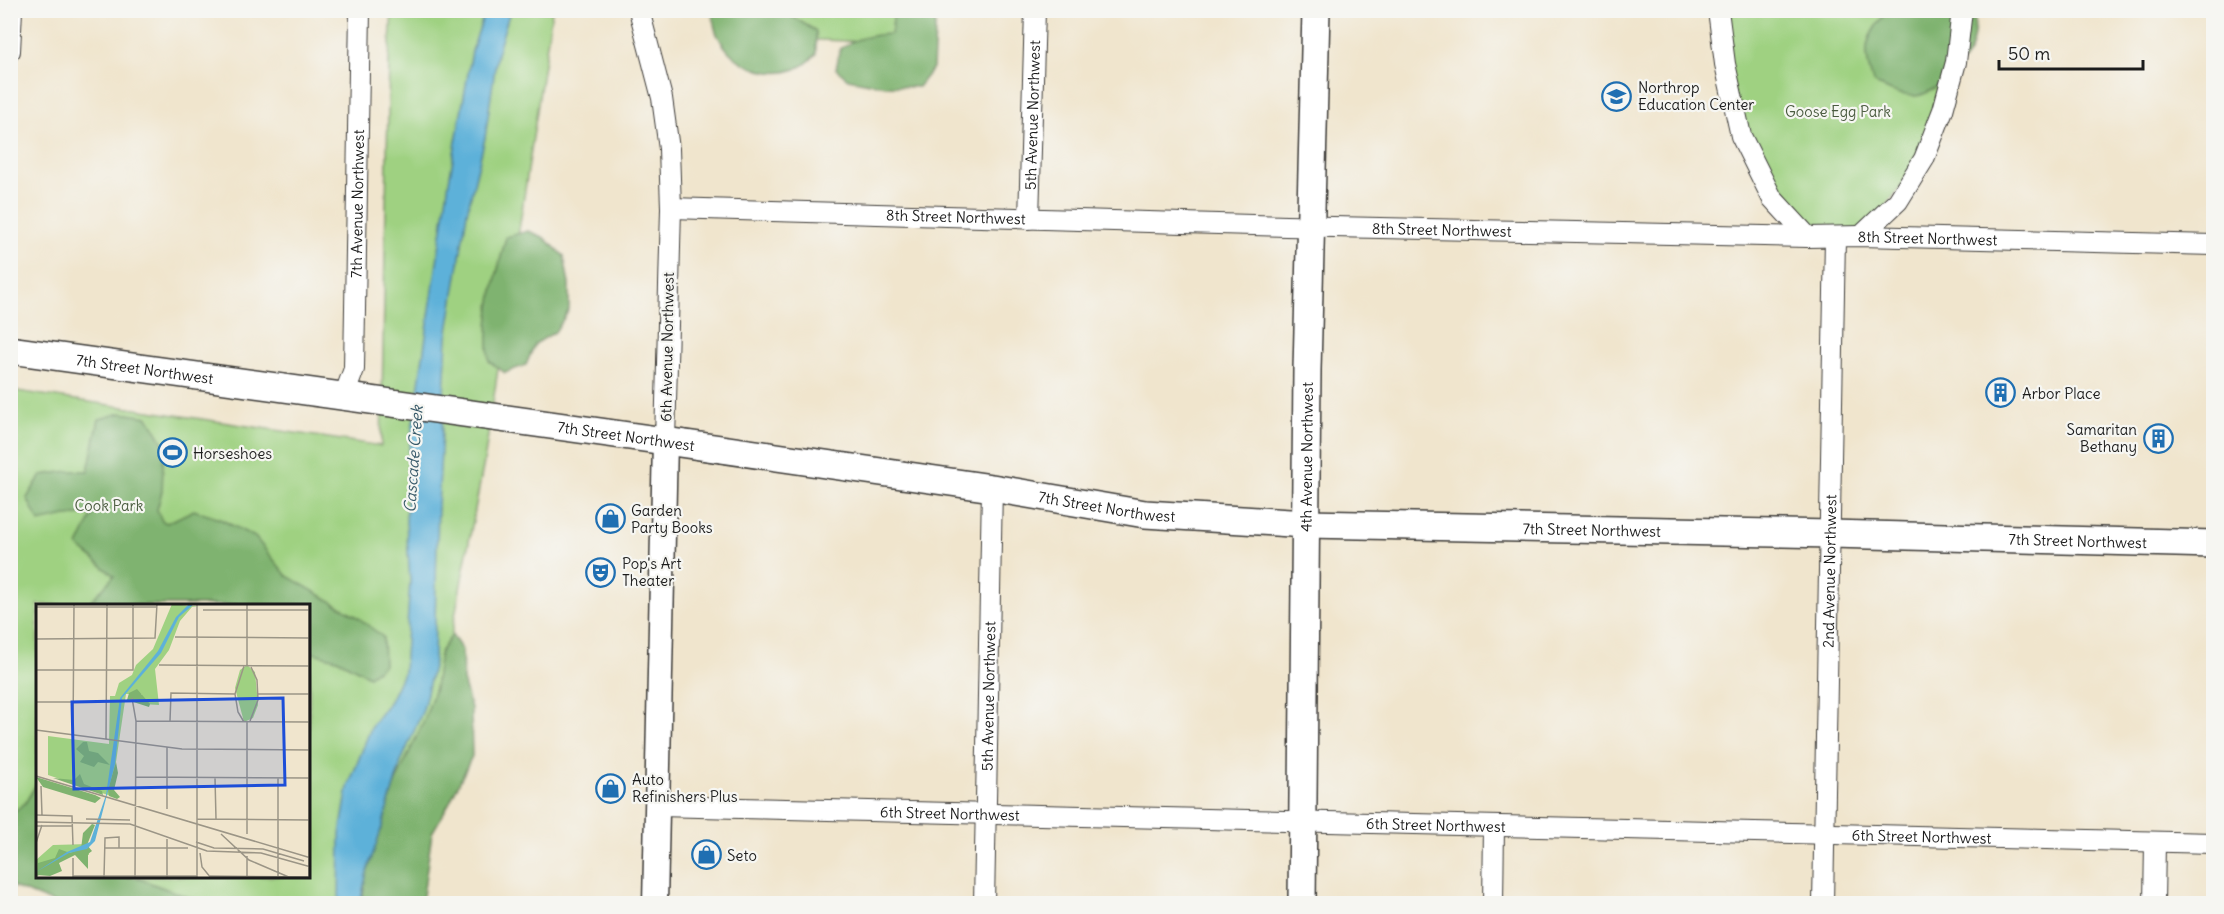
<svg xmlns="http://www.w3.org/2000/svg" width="2224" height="914" font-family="Delius,sans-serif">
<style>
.green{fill:#9fd181;stroke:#5e764e;stroke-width:1.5}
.forest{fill:#7fb36f;stroke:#4e6846;stroke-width:1.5}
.water{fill:#5db1d9;stroke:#3c667a;stroke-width:1.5}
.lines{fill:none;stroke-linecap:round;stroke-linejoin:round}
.minor-casing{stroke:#3c3a37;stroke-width:22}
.tertiary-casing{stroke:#3c3a37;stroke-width:27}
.secondary-casing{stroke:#3c3a37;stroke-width:30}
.minor{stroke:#fff;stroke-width:20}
.tertiary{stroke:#fff;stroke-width:24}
.secondary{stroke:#fff;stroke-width:27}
.labels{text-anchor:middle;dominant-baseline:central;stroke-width:4.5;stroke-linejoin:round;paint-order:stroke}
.poi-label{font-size:15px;fill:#1c1c1c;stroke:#f6f6f2;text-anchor:start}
.park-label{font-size:15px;fill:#4a5b3f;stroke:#f6f6f2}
.street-label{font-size:15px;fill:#1c1c1c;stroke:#f6f6f2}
.water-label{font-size:16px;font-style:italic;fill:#365868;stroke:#f6f6f2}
.inset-road{fill:none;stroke:#9b9586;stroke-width:1.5}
.view{fill:#1d4ed8;fill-opacity:0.15;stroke:#1d4ed8;stroke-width:3}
.inset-edge{fill:none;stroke:#1c1c1c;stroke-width:3}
</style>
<rect width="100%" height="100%" fill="#f6f6f2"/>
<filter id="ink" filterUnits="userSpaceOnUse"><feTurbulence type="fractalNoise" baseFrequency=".0167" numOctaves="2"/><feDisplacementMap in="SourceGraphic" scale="12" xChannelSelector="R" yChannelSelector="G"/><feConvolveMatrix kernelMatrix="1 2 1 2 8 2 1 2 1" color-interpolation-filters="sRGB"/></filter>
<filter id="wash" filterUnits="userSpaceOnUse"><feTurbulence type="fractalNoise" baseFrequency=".008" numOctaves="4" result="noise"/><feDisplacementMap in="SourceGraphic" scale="24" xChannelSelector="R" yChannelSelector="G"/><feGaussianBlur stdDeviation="1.35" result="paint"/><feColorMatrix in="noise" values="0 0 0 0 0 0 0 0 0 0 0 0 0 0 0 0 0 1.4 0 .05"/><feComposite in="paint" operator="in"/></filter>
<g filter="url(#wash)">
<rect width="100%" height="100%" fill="#f0e5cd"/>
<g class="green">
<polygon points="392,11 552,11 484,462 401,903 121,903 42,877 309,876 309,605 38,605 37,875 11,866 11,390 381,446 389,60"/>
<polygon points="734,11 909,11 908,43 734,37"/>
<polygon points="1718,11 1962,11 1924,159 1861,236 1808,237 1741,136"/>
</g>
<g class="forest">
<path d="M703,11h80l33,20v23c-4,4 -9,10 -14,12 -30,16 -69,0 -84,-30 -4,-6 -4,-15 -6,-22z"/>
<path d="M894,11h42l-3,57 -15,19 -32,-1 -38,-7 -12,-10 4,-20c16,-12 32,-14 51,-15z"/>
<path d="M1887,11h88c0,13 0,33 -8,45 -9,14 -30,34 -46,39 -16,4 -35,-6 -48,-13 -11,-36 -8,-42 14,-71z"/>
<path d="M528,231l15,6 21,19 5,28v26l-14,22 -20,12 -9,21 -21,8 -16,-12c-5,-47 6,-80 17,-124z"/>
<polygon points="121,413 148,417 164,444 162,491 157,510 162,521 167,523 194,510 222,520 255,537 287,576 355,615 383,637 384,665 369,676 337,659 309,652 309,605 87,605 114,576 78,546 93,514 66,516 39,522 27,498 41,475 69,471 88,471 99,419"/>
<polygon points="452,635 462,650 463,680 471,708 472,756 450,802 432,833 422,903 362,904 368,853 381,814 425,718 435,688 440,652"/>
<polygon points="37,783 38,876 135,877 203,903 54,903 11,886 11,814 25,803"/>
</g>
<polygon class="water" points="485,11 510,11 497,54 485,138 467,213 447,338 438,507 434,662 423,710 401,762 382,827 367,872 360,903 339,904 340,834 348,787 372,725 390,701 404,671 410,581 406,522 409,451 449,181 472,51"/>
</g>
<g filter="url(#ink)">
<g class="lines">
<defs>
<g id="minor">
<polyline points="639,10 662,98 669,149 671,208 665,441"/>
<polyline points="1718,10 1725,64 1741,136 1772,198 1808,237"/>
<polyline points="10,51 12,10"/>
<path id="s1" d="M671,208l615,18 522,11 53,-1 353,9"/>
<path id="s2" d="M1029,219l6,-209"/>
<polyline points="1861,236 1898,201 1924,159 1943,110 1956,62 1962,10"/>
<path id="s3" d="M344,396l10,-27 6,-359"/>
<path id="s4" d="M658,806l1556,37"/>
<path id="s5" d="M984,904l8,-416"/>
<polyline points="1493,904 1494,826"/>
<path id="s6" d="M1823,904l12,-667"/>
<polyline points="2154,904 2155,842"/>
</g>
<polyline id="tertiary" points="655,904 665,441"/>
<g id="secondary">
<path id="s7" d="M10,350l655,91 327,47 153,26 161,10 525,10 383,10"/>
<path id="s8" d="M1302,904l5,-534 9,-360"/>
</g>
</defs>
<use href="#minor" class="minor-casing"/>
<use href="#tertiary" class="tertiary-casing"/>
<use href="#secondary" class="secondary-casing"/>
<use href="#minor" class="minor"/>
<use href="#tertiary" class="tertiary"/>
<use href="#secondary" class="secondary"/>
</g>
</g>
<defs>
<symbol id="school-ring" viewBox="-11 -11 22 22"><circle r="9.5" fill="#f6f6f2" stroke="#1f6fb2" stroke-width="1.5"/><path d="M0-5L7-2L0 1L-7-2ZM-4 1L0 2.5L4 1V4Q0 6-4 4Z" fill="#1f6fb2"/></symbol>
<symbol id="building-ring" viewBox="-11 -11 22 22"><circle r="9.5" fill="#f6f6f2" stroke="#1f6fb2" stroke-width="1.5"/><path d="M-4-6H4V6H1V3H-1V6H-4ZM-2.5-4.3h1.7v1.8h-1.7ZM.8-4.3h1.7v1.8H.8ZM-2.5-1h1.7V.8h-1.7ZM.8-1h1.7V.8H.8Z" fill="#1f6fb2"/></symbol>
<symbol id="stadium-ring" viewBox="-11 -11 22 22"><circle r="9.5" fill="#f6f6f2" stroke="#1f6fb2" stroke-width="1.5"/><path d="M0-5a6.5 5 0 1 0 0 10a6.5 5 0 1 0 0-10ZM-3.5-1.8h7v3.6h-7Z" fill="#1f6fb2"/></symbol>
<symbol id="shop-ring" viewBox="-11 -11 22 22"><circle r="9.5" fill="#f6f6f2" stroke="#1f6fb2" stroke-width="1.5"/><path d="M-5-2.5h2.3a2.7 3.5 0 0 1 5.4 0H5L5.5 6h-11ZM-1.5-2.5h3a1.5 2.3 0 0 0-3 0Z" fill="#1f6fb2"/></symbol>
<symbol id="theatre-ring" viewBox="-11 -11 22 22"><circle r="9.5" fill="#f6f6f2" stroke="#1f6fb2" stroke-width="1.5"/><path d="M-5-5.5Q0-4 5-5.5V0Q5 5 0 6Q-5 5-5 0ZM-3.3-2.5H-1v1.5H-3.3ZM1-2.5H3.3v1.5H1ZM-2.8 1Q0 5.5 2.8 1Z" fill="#1f6fb2"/></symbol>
</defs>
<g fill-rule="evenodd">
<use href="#school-ring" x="1600" y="80" width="33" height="33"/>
<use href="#building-ring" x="1984" y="376" width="33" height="33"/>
<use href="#building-ring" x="2142" y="422" width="33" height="33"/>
<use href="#stadium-ring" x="156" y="436" width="33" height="33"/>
<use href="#shop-ring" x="594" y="502" width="33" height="33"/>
<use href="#theatre-ring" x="584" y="556" width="33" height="33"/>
<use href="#shop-ring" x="594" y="772" width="33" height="33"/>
<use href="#shop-ring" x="690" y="838" width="33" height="33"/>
</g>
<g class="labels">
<g class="poi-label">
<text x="1638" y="87">Northrop<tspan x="1638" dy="17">Education Center</tspan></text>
<text x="2022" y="393">Arbor Place</text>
<text x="2137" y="429" text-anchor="end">Samaritan<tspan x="2137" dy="17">Bethany</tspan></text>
<text x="193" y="453">Horseshoes</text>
<text x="631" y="510">Garden<tspan x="631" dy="17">Party Books</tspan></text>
<text x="622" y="563">Pop's Art<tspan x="622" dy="17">Theater</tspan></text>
<text x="632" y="779">Auto<tspan x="632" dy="17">Refinishers Plus</tspan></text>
<text x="727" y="855">Seto</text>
</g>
<g class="park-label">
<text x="1838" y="111">Goose Egg Park</text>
<text x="109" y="505">Cook Park</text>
</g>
<g class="street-label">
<text stroke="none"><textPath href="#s2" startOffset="104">5th Avenue Northwest</textPath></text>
<text stroke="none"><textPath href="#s3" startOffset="194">7th Avenue Northwest</textPath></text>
<text stroke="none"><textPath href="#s1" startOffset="285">8th Street Northwest</textPath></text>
<text stroke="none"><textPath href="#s1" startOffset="771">8th Street Northwest</textPath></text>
<text stroke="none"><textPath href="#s1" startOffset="1257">8th Street Northwest</textPath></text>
<text transform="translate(667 347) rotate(-89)">6th Avenue Northwest</text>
<text stroke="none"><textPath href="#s7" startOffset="136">7th Street Northwest</textPath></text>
<text stroke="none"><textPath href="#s7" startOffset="622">7th Street Northwest</textPath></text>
<text stroke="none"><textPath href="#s8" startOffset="447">4th Avenue Northwest</textPath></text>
<text stroke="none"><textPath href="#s7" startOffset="1108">7th Street Northwest</textPath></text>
<text stroke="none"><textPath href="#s7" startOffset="1594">7th Street Northwest</textPath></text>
<text stroke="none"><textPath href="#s7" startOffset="2080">7th Street Northwest</textPath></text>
<text stroke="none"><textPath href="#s6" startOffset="333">2nd Avenue Northwest</textPath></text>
<text stroke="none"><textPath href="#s5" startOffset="208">5th Avenue Northwest</textPath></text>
<text stroke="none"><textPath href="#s4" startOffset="292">6th Street Northwest</textPath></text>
<text stroke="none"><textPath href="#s4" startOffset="778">6th Street Northwest</textPath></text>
<text stroke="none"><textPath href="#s4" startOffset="1264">6th Street Northwest</textPath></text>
</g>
<g class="water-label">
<text transform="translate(413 459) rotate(-86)">Cascade Creek</text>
</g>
</g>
<g transform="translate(36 604)">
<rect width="274" height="274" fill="#f0e5cd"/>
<path d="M136,0l28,3h-8l-12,14 -11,29 -14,19 4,36 -17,-1v-10h-16l-15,102 -63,-21v-39l61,8 1,-48h5l4,-13 13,-8 4,-10 17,-16zM211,61l8,7 3,33 -5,13 -9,4 -9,-34 5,-18zM53,240v11h-18l-35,22v-17l17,-15z" fill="#9fd181"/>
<path d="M101,85l13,15 -1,3 -22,-7 2,-7zM47,138h4l2,9 9,2 12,12 -12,-3 -4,5 -14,-5 4,-6 -8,-7zM80,158l2,11 -4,17 6,7 -3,2 -8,-3 -1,-6zM44,170l4,10 18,7 1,4 -50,-17 21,2zM0,173l59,18 6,3 -6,5 -52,-16zM56,220l3,1 -8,20 5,6 -4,3v15l-13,-14 -16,8 3,8 -12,5 -13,-1 1,-12 17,-5 4,-9 11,4 11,-4 2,-16z" fill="#7fb36f"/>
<path d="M153,0h5l-15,13 -18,36 -39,45 -7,66 -20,77 -8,8 -18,4 -33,19 31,-20 23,-10 16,-47 14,-97 38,-47 18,-34z" fill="#5db1d9"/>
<path class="inset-road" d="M211,0v61M273,0v274M0,3h121M167,6h108M139,33l134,1M0,35l119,-1 2,-34M123,61l151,1M208,62l-9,28 3,18 6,10M0,66h97v-66M222,90h51M96,94l4,23 -1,157M0,98h38M100,117l174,1M134,117l1,-28 64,1M214,117l8,-21 -1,-20 -6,-13M0,126l146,19 129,1M37,130l1,-130M70,135l1,-135M0,172l275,82M100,173l173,1M179,174l1,41M5,182l1,29M131,205v-62M0,211l36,1 1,29M50,215l44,1M161,215l113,1M0,218l94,2 77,27 54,2 50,14M0,222h36M185,230l28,26 42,18M211,230v-112M160,238l18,6 49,1 41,12M0,239l6,-18M69,244h83M164,249l2,14 9,11M37,272h124M174,272l99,1M68,273l1,-39 14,-1v11M131,273v-38M211,273v-21M242,273v-99M37,274v-20M161,274v-274"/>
<path class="view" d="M247,94l2,87 -211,4 -2,-87z"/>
<rect width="274" height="274" class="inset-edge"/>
</g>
<rect width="2224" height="914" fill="none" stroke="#f6f6f2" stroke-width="36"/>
<path d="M1999 60v9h144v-9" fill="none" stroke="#1c1c1c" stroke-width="3"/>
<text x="2008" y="60" font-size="18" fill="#1c1c1c" stroke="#f6f6f2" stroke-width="4.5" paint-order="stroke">50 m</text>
</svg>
